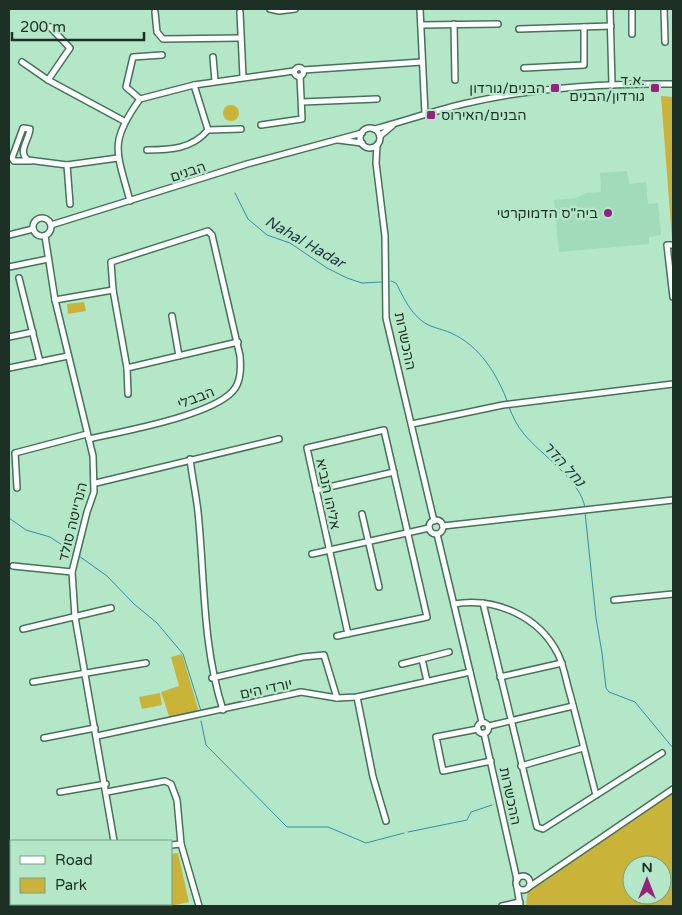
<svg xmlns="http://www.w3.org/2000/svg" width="682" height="915" font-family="'Varela Round',Heebo,sans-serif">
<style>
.built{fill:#a2dbba}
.green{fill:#c9b339;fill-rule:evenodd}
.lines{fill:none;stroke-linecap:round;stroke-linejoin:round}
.stream{stroke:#338fa7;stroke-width:1}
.minor-casing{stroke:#457359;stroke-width:8}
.minor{stroke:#fff;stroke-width:5}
.poi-dot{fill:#97227e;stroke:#b4e6c8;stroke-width:2}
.labels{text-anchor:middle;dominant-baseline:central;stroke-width:5;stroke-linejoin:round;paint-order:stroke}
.poi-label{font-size:14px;fill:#1c3025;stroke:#b4e6c8;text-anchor:end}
.street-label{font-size:14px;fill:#1c3025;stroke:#b4e6c8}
.water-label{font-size:15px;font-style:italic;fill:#223d45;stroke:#b4e6c8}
</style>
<rect width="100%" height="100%" fill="#b4e6c8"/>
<polygon class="built" points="627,171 629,184 646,182 648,204 658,203 661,235 649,237 649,244 559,252 554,200 576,198 587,193 601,192 600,173"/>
<g class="green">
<polygon points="661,96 673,97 672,239"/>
<circle cx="231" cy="113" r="8"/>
<polygon points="84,302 86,311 68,314 67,304"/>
<polygon points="182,654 199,712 170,719 161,692 179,686 171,657"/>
<polygon points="160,693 162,705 142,709 139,697"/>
<path d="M673,792v114h-147l2,-17zM632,865h30v30h-30z"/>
<polygon points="178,853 189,902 171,906 72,906 71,904 171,904 171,854"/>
</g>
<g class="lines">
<g class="stream">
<polyline points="235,193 248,219 267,235 290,243 327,268 347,278 362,283 381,282"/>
<path d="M391,281l5,2c7,13 13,28 26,38 7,6 20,8 29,12 29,13 46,41 57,70"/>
<path d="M509,407c4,10 8,19 15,27 17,21 57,46 61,74"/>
<polyline points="585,512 596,618 602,653 606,688 609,692 635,702 673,748"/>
<polyline points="9,518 26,530 50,537 74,553"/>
<polyline points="79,556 107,576 134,604 157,623 183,654 201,711"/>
<polyline points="201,721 206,745 287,827 328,827 366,843 404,833"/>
<polyline points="408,832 467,820 471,812 492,805"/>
</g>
<defs>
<g id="minor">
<polyline points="270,9 279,11 295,9"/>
<polyline points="420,9 425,114"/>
<polyline points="610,9 612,85"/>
<polyline points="632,9 632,34"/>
<polyline points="664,9 665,42"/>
<polyline points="155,12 157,32 163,39 240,38"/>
<polyline points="240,12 243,77"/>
<polyline points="454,24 455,80"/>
<polyline points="421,25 498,24"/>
<polyline points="519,29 611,26"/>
<polyline points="213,57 215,81"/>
<polyline points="22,62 48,80 124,121"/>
<circle cx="299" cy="72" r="4.5"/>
<polyline points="524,68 584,65 584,27"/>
<polyline points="303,70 422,62"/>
<polyline points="48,80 70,48 50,27"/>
<polyline points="140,99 126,87 133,57 162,55"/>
<polyline points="302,102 377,99"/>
<polyline points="261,125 302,119 300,76"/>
<circle cx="370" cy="138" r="10"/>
<path d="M375,129c29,-8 59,-18 88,-25 68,-16 141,-21 210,-20"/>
<polyline points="208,130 241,129"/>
<polyline points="380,136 393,125"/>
<polyline points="338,140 362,143"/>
<polyline points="377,145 376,163 385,236 386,318 434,521"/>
<path d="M147,150c23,0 45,-1 61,-20l-14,-45"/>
<path d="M31,161h-17l-2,-3 11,-30 7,1c-1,11 -13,23 -2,31l39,5 51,-7"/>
<polyline points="67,165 70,204"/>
<path d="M130,201c-13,-49 -22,-58 10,-102l54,-14 100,-14"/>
<circle cx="42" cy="227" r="9"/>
<polyline points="51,225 247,164 362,133"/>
<polyline points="9,235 33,229"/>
<polyline points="45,236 55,300 93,456 94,492 87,512 72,572 75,617 114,841"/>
<polyline points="673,245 667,245 673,297"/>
<polyline points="9,267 48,259"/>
<polyline points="19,278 40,362"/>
<polyline points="55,300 113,290"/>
<polyline points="172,316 179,356"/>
<polyline points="9,337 33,332"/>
<polyline points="9,368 68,356"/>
<polyline points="127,368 238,342"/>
<polyline points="412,424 503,405 673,384"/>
<path d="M89,439c35,-8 120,-23 143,-47 9,-9 9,-23 8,-36l-28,-121 -4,-4 -97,31 2,28 14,78 1,26"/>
<path d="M190,459c2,17 6,35 8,53 7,68 4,132 25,198"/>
<polyline points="96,483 279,439"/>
<polyline points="17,488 15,453 87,434"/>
<polyline points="316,490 394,472"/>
<polyline points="362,514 379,587"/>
<circle cx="436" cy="527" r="7"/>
<polyline points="443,526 673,500"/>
<polyline points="437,534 482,722"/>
<polyline points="312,554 429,528"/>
<polyline points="13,566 72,572"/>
<polyline points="614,600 673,594"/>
<polyline points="483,603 537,827 543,829 662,753"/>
<path d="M454,604c41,-7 85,12 104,50 6,12 8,27 12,40 9,33 17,67 26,101"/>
<polyline points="23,629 111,608"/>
<polyline points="337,636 427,617 384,430 307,448 348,634"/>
<polyline points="402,664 422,659"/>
<polyline points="500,677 562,663"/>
<polyline points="212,678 303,657 324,655 337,698"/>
<polyline points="427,681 422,659 449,652"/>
<polyline points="33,682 146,663"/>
<polyline points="357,697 373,777 386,821"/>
<circle cx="483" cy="728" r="5.5"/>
<polyline points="489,726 573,706"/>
<polyline points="478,729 436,737 443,771 491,761"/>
<polyline points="484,733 517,880"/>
<polyline points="97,736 301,692 337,698 357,697 470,672"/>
<polyline points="44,738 95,728"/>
<polyline points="521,766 583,748"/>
<polyline points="60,792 106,784"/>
<polyline points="107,792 165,781 171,784 177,800 181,844 199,906"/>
<polyline points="171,845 181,844"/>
<circle cx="523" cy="883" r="7"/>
<polyline points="517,887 520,906"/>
<polyline points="529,887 673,789"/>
<polyline points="502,906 520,902"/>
</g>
</defs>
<use href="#minor" class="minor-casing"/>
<use href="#minor" class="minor"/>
</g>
<g class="poi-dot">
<rect x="550" y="83" width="10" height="10" rx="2.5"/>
<rect x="650" y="83" width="10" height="10" rx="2.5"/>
<rect x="426" y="110" width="10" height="10" rx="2.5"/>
<circle cx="608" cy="213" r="5"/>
</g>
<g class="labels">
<g class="poi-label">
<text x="645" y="80">א.ד.<tspan x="645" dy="16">גורדון/הבנים</tspan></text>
<text x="545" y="88">הבנים/גורדון</text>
<text x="441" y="115" text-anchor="start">הבנים/האירוס</text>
<text x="598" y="213">ביה"ס הדמוקרטי</text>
</g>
<g class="street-label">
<text transform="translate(188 172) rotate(-18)">הבנים</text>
<text transform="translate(405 341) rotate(78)">ההכשרות</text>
<text transform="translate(196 398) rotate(-21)">הבבלי</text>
<text transform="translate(328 494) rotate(78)">אליהו הנביא</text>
<text transform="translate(73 522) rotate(-76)">הנרייטה סולד</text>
<text transform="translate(266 689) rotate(-12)">יורדי הים</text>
<text transform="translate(510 796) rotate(78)">ההכשרות</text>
</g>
<g class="water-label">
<text transform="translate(305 242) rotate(30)">Nahal Hadar</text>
<text transform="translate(564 464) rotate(48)">נחל הדר</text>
</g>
</g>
<rect width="682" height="915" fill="none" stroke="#1c3025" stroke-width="20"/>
<rect x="10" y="840" width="162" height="65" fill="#b4e6c8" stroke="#779d87"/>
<rect x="20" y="856" width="25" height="8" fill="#ffffff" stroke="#779d87"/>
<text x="55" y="865" font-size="15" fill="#1c3025">Road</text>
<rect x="20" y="878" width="25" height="15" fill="#c9b339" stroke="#779d87"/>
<text x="55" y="890" font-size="15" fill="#1c3025">Park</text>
<g transform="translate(647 880)"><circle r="24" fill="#b4e6c8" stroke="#779d87"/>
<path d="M0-4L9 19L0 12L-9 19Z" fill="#97227e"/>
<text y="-8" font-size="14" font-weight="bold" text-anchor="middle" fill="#1c3025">N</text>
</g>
<path d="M12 32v8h132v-8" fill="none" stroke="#1c3025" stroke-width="2.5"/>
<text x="20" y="32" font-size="15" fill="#1c3025" stroke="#b4e6c8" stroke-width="4" paint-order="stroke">200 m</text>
</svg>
